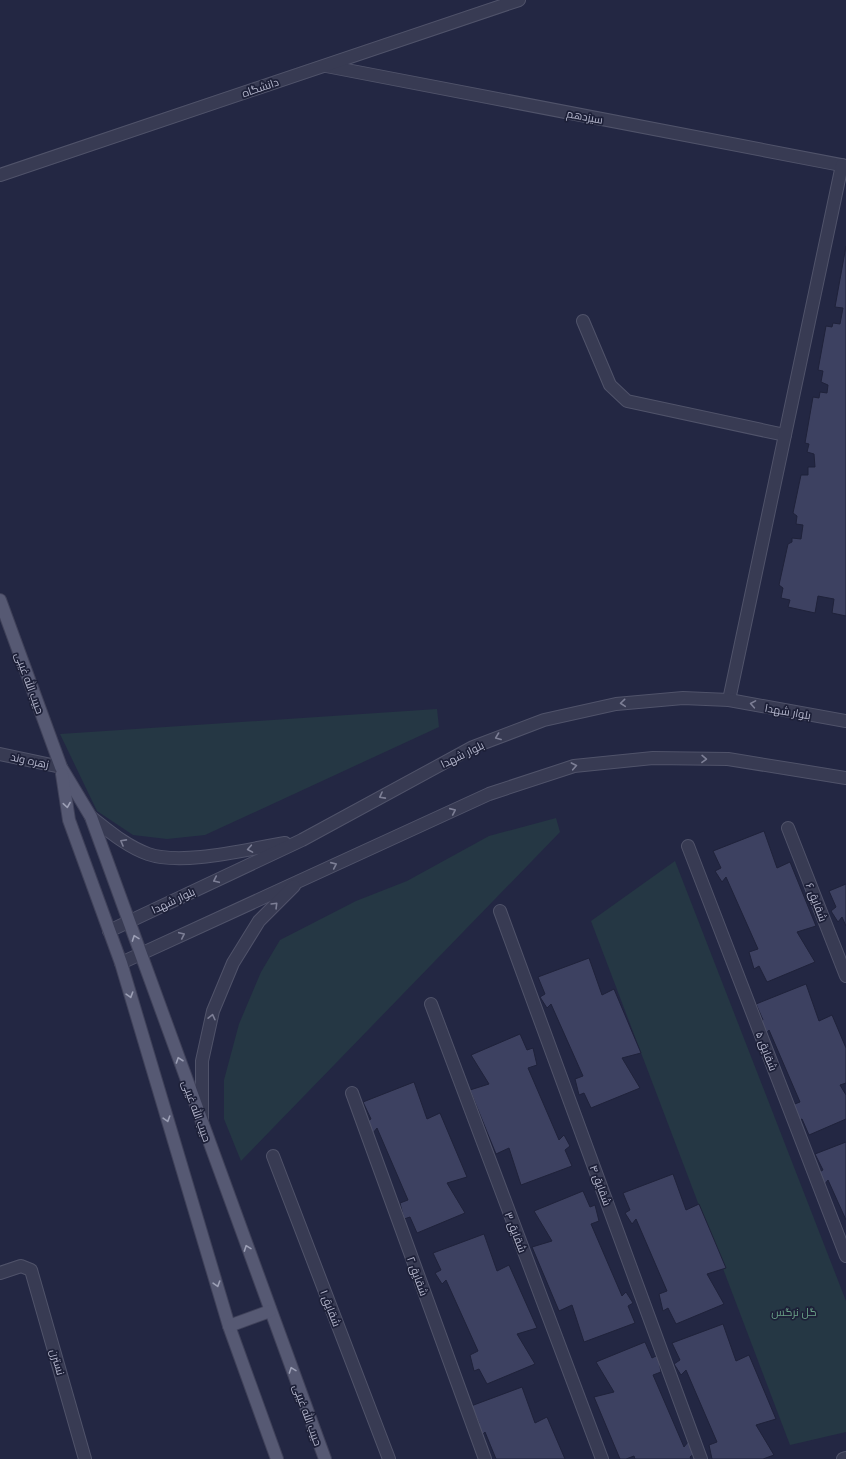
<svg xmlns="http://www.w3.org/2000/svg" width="846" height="1459" font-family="'Open Sans',Cairo,sans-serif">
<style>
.green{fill:#253744}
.building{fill:#3d4161;stroke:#1f223a}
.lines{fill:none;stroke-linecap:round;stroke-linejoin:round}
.minor-casing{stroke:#50536a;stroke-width:14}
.major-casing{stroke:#3f4159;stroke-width:14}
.minor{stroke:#383b53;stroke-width:12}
.major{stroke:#565973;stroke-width:12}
.oneway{stroke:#7d7f96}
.oneway2{stroke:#9da0b6}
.labels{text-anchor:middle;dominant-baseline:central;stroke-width:3.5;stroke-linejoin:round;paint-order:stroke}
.street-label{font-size:11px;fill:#b5b7cd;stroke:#1d2038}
.park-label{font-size:11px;fill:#69a086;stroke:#1d2038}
</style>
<rect width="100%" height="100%" fill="#232743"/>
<g class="green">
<polygon points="437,709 439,727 205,835 167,839 133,835 97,811 60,734"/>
<polygon points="556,818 560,832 241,1161 224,1119 224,1080 239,1024 261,972 280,940 356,901 407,881 489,836"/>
<polygon points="675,861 846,1301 846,1432 790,1445 591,921"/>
</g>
<g class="building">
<polygon points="846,246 846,616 832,613 834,599 818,596 815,613 788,607 790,600 781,598 783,588 779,585 788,544 792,542 792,538 801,539 803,525 796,524 797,516 793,513 801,475 808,475 808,467 815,467 814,454 807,452 809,444 805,443 813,397 819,398 820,392 827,393 828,385 821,382 823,371 818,370 826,326 832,327 833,323 840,324 843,308 835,307"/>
<polygon points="764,831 777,868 790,862 816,926 797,932 815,962 767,982 759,966 754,969 749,952 758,949 726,877 722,882 715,871 721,868 713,851"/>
<polygon points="846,884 846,926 842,917 838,922 831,911 836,907 829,891"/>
<polygon points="589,958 602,995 614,989 641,1053 622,1058 640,1088 591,1108 584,1093 579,1095 575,1079 583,1076 551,1004 547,1008 540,997 545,994 538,977"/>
<polygon points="806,984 819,1021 832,1015 846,1048 846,1083 840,1085 846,1095 846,1119 809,1135 802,1119 796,1121 792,1105 800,1102 769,1030 765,1035 758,1024 763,1020 756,1004"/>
<polygon points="520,1034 527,1050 533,1048 537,1065 528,1068 559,1140 564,1135 570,1146 565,1150 572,1166 521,1185 509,1148 496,1154 470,1090 489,1084 471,1055"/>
<polygon points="414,1082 427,1119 440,1113 467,1177 447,1183 465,1213 417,1233 410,1217 404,1219 400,1203 408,1200 377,1128 373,1133 366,1122 371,1119 363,1102"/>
<polygon points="846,1142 846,1220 828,1180 824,1185 817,1173 823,1170 815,1154"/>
<polygon points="673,1174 686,1210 699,1204 726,1268 707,1274 724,1304 676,1324 668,1308 663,1311 659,1294 667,1291 636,1219 632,1224 625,1213 630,1210 623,1193"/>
<polygon points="583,1191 590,1207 595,1205 599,1221 591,1224 622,1296 626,1292 633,1303 628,1306 635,1323 584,1342 572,1305 559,1311 532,1247 552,1241 534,1211"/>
<polygon points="484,1234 497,1271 509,1265 537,1328 517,1334 535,1364 487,1384 479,1369 474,1371 470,1355 478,1351 446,1280 442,1284 435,1273 441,1270 433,1253"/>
<polygon points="723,1324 736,1361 749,1355 776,1419 756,1425 774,1455 763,1459 712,1459 709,1445 717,1442 686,1370 681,1375 674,1364 680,1360 672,1343"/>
<polygon points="645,1342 652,1358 658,1355 661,1372 653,1375 684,1447 688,1442 695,1453 690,1457 691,1459 635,1459 634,1456 626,1459 620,1459 594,1397 614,1392 596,1362"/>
<polygon points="522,1387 535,1423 547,1417 565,1459 496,1459 485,1432 480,1437 473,1426 479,1423 471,1406"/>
</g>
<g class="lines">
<defs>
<g id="minor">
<polyline points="326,66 846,166"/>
<polyline points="0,175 519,0"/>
<polyline points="583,321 610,385 627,401 785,435"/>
<polyline points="729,700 842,165"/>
<polyline points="0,754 61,767"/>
<path d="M91,817c18,14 35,29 57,37 35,12 100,-5 137,-11"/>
<polyline points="788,828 846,976"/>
<polyline points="688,846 846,1256"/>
<polyline points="500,911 701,1459"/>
<polyline points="109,931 302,840 473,747 544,720 616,704 683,698 729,700 846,721"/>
<polyline points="121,963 489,794 574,766 653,758 728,759 846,778"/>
<polyline points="431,1004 602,1459"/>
<polyline points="352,1093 485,1459"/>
<polyline points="202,1121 202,1061 213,1011 233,963 259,921 294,886"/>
<polyline points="273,1156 389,1459"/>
<polyline points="0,1273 21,1266 31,1270 85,1459"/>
<polyline points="843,1459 846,1458"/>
</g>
<g id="major">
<polyline points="0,600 61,767 91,817 325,1459"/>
<polyline points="62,774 69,820 121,963 229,1326 277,1459"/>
<polyline points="229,1326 270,1311"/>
</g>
</defs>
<use href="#minor" class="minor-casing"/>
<use href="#major" class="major-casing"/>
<use href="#minor" class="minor"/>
<use href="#major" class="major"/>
</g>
<defs><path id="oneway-chevron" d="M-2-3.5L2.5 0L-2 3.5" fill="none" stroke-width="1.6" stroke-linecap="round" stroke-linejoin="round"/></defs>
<g class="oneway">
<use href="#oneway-chevron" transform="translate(623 703) rotate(175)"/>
<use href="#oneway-chevron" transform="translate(753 704) rotate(-170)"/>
<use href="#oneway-chevron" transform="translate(498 737) rotate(159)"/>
<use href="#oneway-chevron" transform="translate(704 759) rotate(1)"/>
<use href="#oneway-chevron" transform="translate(574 766) rotate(-11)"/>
<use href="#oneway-chevron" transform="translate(382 796) rotate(152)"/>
<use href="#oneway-chevron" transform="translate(453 811) rotate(-24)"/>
<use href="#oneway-chevron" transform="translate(123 842) rotate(-151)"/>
<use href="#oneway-chevron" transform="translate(250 849) rotate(170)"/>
<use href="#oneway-chevron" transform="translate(334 865) rotate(-24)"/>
<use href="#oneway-chevron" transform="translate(216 880) rotate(155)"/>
<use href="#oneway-chevron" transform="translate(275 905) rotate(-45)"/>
<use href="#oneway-chevron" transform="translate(182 935) rotate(-25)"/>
<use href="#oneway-chevron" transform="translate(212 1017) rotate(-77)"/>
</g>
<g class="oneway2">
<use href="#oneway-chevron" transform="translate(67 805) rotate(81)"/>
<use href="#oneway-chevron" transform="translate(135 938) rotate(-110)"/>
<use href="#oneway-chevron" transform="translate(130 995) rotate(73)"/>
<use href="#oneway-chevron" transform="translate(179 1060) rotate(-109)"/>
<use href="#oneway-chevron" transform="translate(167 1119) rotate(73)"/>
<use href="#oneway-chevron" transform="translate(247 1248) rotate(-110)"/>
<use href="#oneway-chevron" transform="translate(217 1284) rotate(73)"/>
<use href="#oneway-chevron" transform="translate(292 1370) rotate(-110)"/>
</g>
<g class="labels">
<g class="street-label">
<text transform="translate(260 87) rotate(-19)">دانشگاه</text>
<text transform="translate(585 116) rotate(11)">سیزدهم</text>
<text transform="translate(30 683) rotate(70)">حبیب الله غیبی</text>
<text transform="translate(788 711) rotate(10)">بلوار شهدا</text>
<text transform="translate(462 754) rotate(-26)">بلوار شهدا</text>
<text transform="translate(30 760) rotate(12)">زهره وند</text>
<text transform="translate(173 900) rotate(-25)">بلوار شهدا</text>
<text transform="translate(817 902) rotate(69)">شقایق ۶</text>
<text transform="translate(767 1051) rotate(69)">شقایق ۵</text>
<text transform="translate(197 1111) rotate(70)">حبیب الله غیبی</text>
<text transform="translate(601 1185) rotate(70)">شقایق ۴</text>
<text transform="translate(516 1232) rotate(69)">شقایق ۳</text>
<text transform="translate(418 1276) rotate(70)">شقایق ۲</text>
<text transform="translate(331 1308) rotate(69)">شقایق ۱</text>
<text transform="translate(58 1362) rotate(74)">نسترن</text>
<text transform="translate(308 1415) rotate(70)">حبیب الله غیبی</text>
</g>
<g class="park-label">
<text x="794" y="1311">گل نرگس</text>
</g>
</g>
</svg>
